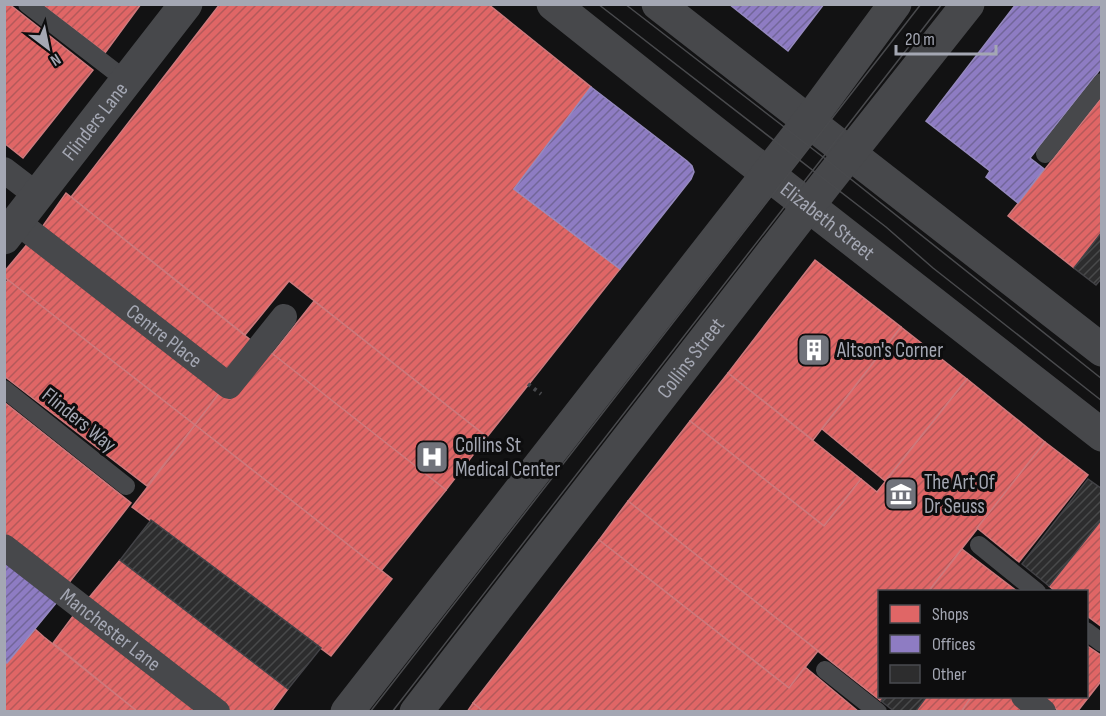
<svg xmlns="http://www.w3.org/2000/svg" width="1106" height="716" font-family="'Sofia Sans Condensed',sans-serif">
<style>
.shops{fill:url(#shops-hatch);stroke:#ce7a7d;stroke-width:1.5}
.offices{fill:url(#offices-hatch);stroke:#9589be;stroke-width:1.5}
.building{fill:url(#building-hatch);stroke:#424246;stroke-width:1.5}
.lines{fill:none;stroke-linecap:round;stroke-linejoin:round}
.path{stroke:#48494d;stroke-width:4;stroke-dasharray:3 4.5;stroke-linecap:butt}
.service{stroke:#47484b;stroke-width:18}
.pedestrian{stroke:#47484b;stroke-width:26}
.minor{stroke:#47484b;stroke-width:33}
.tertiary{stroke:#47484b;stroke-width:33}
.tram{stroke:#494a4d;stroke-width:1.5}
.labels{text-anchor:middle;dominant-baseline:central;stroke-width:6;stroke-linejoin:round;paint-order:stroke}
.street-label{font-size:21px;fill:#a4a7b3;stroke:#0d0d0e}
.poi-label{font-size:21px;fill:#a4a7b3;stroke:#0d0d0e;text-anchor:start}
</style>
<defs>
<pattern id="shops-hatch" width="6" height="6" patternUnits="userSpaceOnUse" patternTransform="scale(1.5)"><rect width="6" height="6" fill="#e06666"/><path d="M-1 1l2-2M0 6l6-6M5 7l2-2" fill="none" stroke="#b4595a"/></pattern>
<pattern id="offices-hatch" width="6" height="6" patternUnits="userSpaceOnUse" patternTransform="scale(1.5)"><rect width="6" height="6" fill="#8e7cc3"/><path d="M-1 1l2-2M0 6l6-6M5 7l2-2" fill="none" stroke="#726699"/></pattern>
<pattern id="building-hatch" width="6" height="6" patternUnits="userSpaceOnUse" patternTransform="scale(1.5)"><rect width="6" height="6" fill="#2d2d2e"/><path d="M-1 1l2-2M0 6l6-6M5 7l2-2" fill="none" stroke="#48494a"/></pattern>
</defs>
<rect width="100%" height="100%" fill="#121213"/>
<g class="shops">
<polygon points="4,4 9,4 93,70 23,158 4,143"/>
<polygon points="41,4 141,4 105,53"/>
<polygon points="220,4 488,4 591,87 514,189 620,269 487,437 289,281 245,335 71,197"/>
<polygon points="1102,97 1102,232 1074,268 1008,216"/>
<polygon points="66,193 253,342 228,375 40,230"/>
<polygon points="29,242 220,392 195,425 4,277 4,272"/>
<polygon points="815,260 901,327 813,440 728,373"/>
<polygon points="8,280 195,425 147,486 4,376 4,284"/>
<polygon points="314,301 487,437 446,490 272,354"/>
<polygon points="901,327 967,379 885,481 822,429"/>
<polygon points="269,351 446,490 381,571 195,425 220,392 230,399"/>
<polygon points="728,373 861,479 824,526 690,421"/>
<polygon points="967,379 1045,442 928,592 880,592 880,696 885,696 881,701 628,501 690,421 824,526 861,479 877,492"/>
<polygon points="4,402 131,503 68,584 4,533"/>
<polygon points="195,425 392,579 331,656 132,507"/>
<polygon points="1045,442 1088,475 1019,562 977,528"/>
<polygon points="628,501 818,651 789,688 599,540"/>
<polygon points="1102,519 1102,627 1086,615 1086,592 1056,592 1049,586"/>
<polygon points="599,540 789,688 805,667 859,712 484,712 473,703"/>
<polygon points="962,549 1018,592 928,592"/>
<polygon points="120,560 288,689 271,712 232,712 88,599"/>
<polygon points="76,612 203,712 138,712 53,643"/>
<polygon points="35,629 44,637 138,712 4,712 4,662 7,663"/>
<polygon points="1086,645 1102,656 1102,680 1077,712 1060,712 1040,696 1086,696"/>
<polygon points="927,696 972,696 961,712 915,712"/>
<polygon points="972,696 1009,696 1029,712 961,712"/>
<polygon points="473,703 484,712 467,712"/>
</g>
<g class="offices">
<polygon points="729,4 824,4 788,51"/>
<polygon points="1016,4 1102,4 1102,67 1030,158 1044,169 1018,203 986,177 990,171 926,121"/>
<polygon points="591,87 687,161 692,166 694,172 691,179 620,269 514,189"/>
<polygon points="4,562 57,602 7,663 4,662"/>
</g>
<g class="building">
<polygon points="1102,232 1102,278 1096,285 1074,268"/>
<polygon points="1088,479 1102,489 1102,519 1049,586 1022,564"/>
<polygon points="151,520 321,648 288,689 120,560"/>
<polygon points="885,696 927,696 915,712 895,712 881,701"/>
</g>
<g class="lines">
<polyline class="path" points="528,384 541,394"/>
<g class="service">
<polyline points="27,4 127,81"/>
<polyline points="1045,154 1102,82"/>
<polyline points="4,389 126,486"/>
<polyline points="979,545 1037,592"/>
<polyline points="1086,631 1102,643"/>
<polyline points="825,670 878,712"/>
</g>
<g class="pedestrian">
<polyline points="4,170 38,196"/>
<path id="s1" d="M29,231l200,155 55,-69"/>
<path id="s2" d="M4,547l213,165"/>
<polyline points="1024,696 1043,712"/>
</g>
<path class="minor" id="s3" d="M4,238l182,-234"/>
<g class="tertiary">
<path id="s4" d="M553,4l152,121 397,310"/>
<polyline points="658,4 1102,350"/>
<polyline points="347,712 808,122 895,4"/>
<path id="s5" d="M416,712l411,-530 141,-178"/>
</g>
<g class="tram">
<polyline points="598,4 886,227 933,268 1102,401"/>
<polyline points="625,4 823,157 1102,379"/>
<polyline points="370,712 921,4"/>
<polyline points="392,712 942,4"/>
</g>
</g>
<defs>
<symbol id="building-square" viewBox="-11 -11 22 22"><rect x="-9" y="-9" width="18" height="18" rx="4" fill="#71737b" stroke="#0d0d0e"/><path d="M-4-6H4V6H1V3H-1V6H-4ZM-2.5-4.3h1.7v1.8h-1.7ZM.8-4.3h1.7v1.8H.8ZM-2.5-1h1.7V.8h-1.7ZM.8-1h1.7V.8H.8Z" fill="#fff"/></symbol>
<symbol id="hospital-square" viewBox="-11 -11 22 22"><rect x="-9" y="-9" width="18" height="18" rx="4" fill="#71737b" stroke="#0d0d0e"/><path d="M-5-5h3v3.5h4V-5h3V5h-3V1.5h-4V5h-3Z" fill="#fff"/></symbol>
<symbol id="museum-square" viewBox="-11 -11 22 22"><rect x="-9" y="-9" width="18" height="18" rx="4" fill="#71737b" stroke="#0d0d0e"/><path d="M0-6L6-3V-2H-6V-3ZM-5-1h2V3h-2ZM-1-1h2V3h-2ZM3-1h2V3H3ZM-6 4H6V6H-6Z" fill="#fff"/></symbol>
</defs>
<g fill-rule="evenodd">
<use href="#building-square" x="795" y="331" width="38" height="38"/>
<use href="#hospital-square" x="413" y="438" width="38" height="38"/>
<use href="#museum-square" x="882" y="475" width="38" height="38"/>
</g>
<g class="labels">
<g class="street-label">
<text stroke="none"><textPath href="#s3" startOffset="148">Flinders Lane</textPath></text>
<text stroke="none"><textPath href="#s4" startOffset="350">Elizabeth Street</textPath></text>
<text stroke="none"><textPath href="#s1" startOffset="171">Centre Place</textPath></text>
<text stroke="none"><textPath href="#s5" startOffset="448">Collins Street</textPath></text>
<text transform="translate(79 420) rotate(39)">Flinders Way</text>
<text stroke="none"><textPath href="#s2" startOffset="135">Manchester Lane</textPath></text>
</g>
<g class="poi-label">
<text x="837" y="350">Altson's Corner</text>
<text x="455" y="445">Collins St<tspan x="455" dy="24">Medical Center</tspan></text>
<text x="924" y="482">The Art Of<tspan x="924" dy="24">Dr Seuss</tspan></text>
</g>
</g>
<rect width="1106" height="716" fill="none" stroke="#a4a7b3" stroke-width="12"/>
<rect x="878" y="590" width="210" height="108" fill="#0d0d0e" stroke="#494b50" stroke-width="1.5"/>
<rect x="890" y="605" width="30" height="18" fill="#e06666" stroke="#494b50" stroke-width="1.5"/>
<text x="932" y="620" font-size="18" fill="#a4a7b3">Shops</text>
<rect x="890" y="635" width="30" height="18" fill="#8e7cc3" stroke="#494b50" stroke-width="1.5"/>
<text x="932" y="650" font-size="18" fill="#a4a7b3">Offices</text>
<rect x="890" y="665" width="30" height="18" fill="#2d2d2e" stroke="#494b50" stroke-width="1.5"/>
<text x="932" y="680" font-size="18" fill="#a4a7b3">Other</text>
<g transform="translate(48 48) rotate(148)" stroke="#0d0d0e" stroke-width="4.5" paint-order="stroke">
<path d="M0-4.5L10 22L0 15L-10 22Z" fill="#a4a7b3"/>
<text y="-9" font-size="16" font-weight="bold" text-anchor="middle" fill="#a4a7b3">N</text>
</g>
<path d="M896 45v9h100v-9" fill="none" stroke="#a4a7b3" stroke-width="3"/>
<text x="905" y="45" font-size="18" fill="#a4a7b3" stroke="#0d0d0e" stroke-width="4.5" paint-order="stroke">20 m</text>
</svg>
